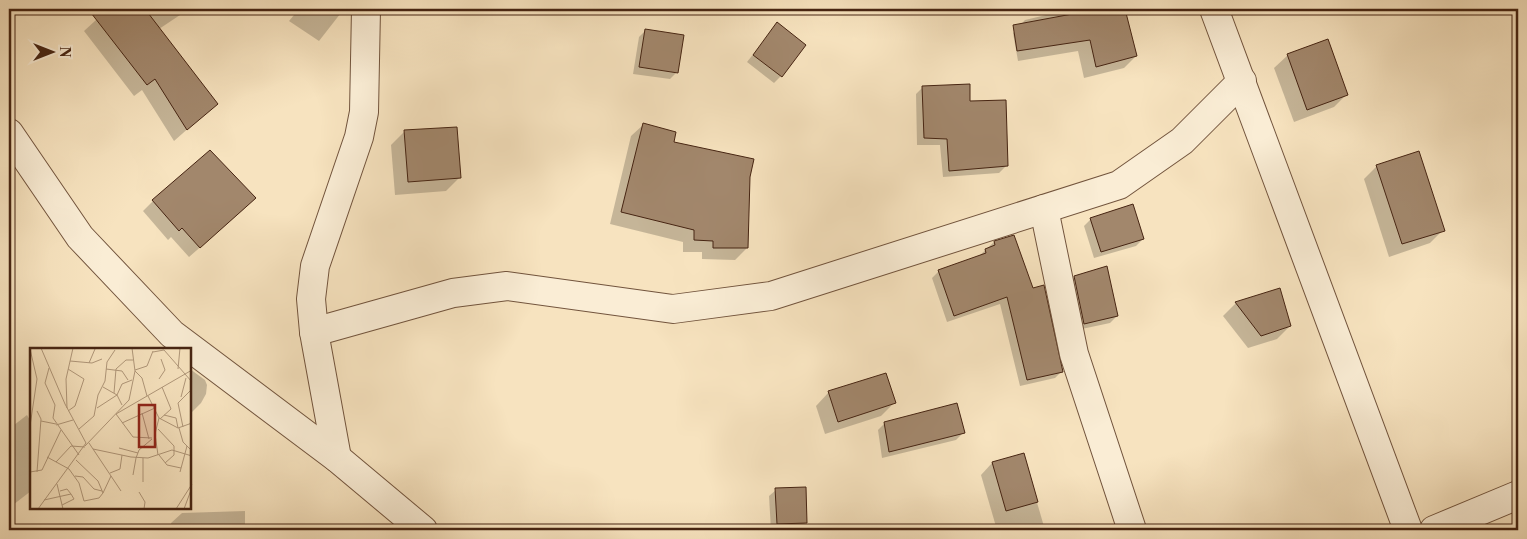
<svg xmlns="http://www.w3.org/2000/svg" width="1527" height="539" font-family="'Libre Bodoni',serif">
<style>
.shadow{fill:#0003}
.building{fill:#a2876c;stroke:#462412}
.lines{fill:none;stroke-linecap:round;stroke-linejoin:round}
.minor-casing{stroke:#72543d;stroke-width:30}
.minor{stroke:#faedd5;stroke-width:28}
.inset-road{fill:none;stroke:#b0977a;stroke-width:1}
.view{fill:#8f2418;fill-opacity:0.15;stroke:#8f2418;stroke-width:2.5}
.inset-edge{fill:none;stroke:#462412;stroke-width:2.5}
</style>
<rect width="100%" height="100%" fill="#f7e3bf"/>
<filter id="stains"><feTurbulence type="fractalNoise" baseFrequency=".004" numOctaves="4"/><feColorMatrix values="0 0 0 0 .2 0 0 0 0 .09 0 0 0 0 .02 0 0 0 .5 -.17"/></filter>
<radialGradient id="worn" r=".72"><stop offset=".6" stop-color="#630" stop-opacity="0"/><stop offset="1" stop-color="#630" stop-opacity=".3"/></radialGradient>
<g class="shadow">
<polygon points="108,9 189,9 159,29 216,104 174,141 142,90 134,96 84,31"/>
<polygon points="289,9 344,9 319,41 289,21 294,15"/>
<polygon points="1071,9 1123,9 1136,56 1124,68 1084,78 1078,51 1018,61 1013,33 1025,20"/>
<polygon points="777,24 781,76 774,83 747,62"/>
<polygon points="646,30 677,72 670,79 633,74 639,37"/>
<polygon points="1288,55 1347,94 1334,107 1294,122 1274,68"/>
<polygon points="923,87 969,102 1006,166 999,173 943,177 940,145 917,145 916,94"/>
<polygon points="643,125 672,143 748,177 747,248 735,260 702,259 702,252 683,252 683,242 610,224 631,136"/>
<polygon points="404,132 459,178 446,191 395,195 391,145"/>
<polygon points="1377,166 1443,230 1430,243 1389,257 1364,179"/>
<polygon points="153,201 244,209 189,257 171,237 168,240 143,211"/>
<polygon points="1091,219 1143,239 1136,246 1094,258 1084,226"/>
<polygon points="1013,237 1062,371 1055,378 1020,386 1000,304 947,322 932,278 939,271 978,257 994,242"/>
<polygon points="1074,277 1117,316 1110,323 1077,330 1067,284"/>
<polygon points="1236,303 1290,326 1277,339 1248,348 1223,316"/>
<polygon points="190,369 205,380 207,385 206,394 201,403 190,414"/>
<polygon points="829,392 894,403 881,416 825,434 816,406"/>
<polygon points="27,415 31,422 31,491 9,508 9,429"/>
<polygon points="885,423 963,433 956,440 882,458 878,430"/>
<polygon points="1023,454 1045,530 997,530 981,475 992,463"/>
<polygon points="776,490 806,522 799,529 771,530 769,496"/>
<polygon points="245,511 245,530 288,528 289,530 172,530 171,523 182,513"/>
</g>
<g class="building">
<polygon points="88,9 145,9 218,104 187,130 155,79 147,85"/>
<polygon points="1082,9 1125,9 1137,56 1096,67 1090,40 1017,51 1013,25 1083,12"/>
<polygon points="777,22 806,45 782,77 753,55"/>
<polygon points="645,29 684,35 678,73 639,67"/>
<polygon points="1328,39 1348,95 1307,110 1287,54"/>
<polygon points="970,84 970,101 1006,100 1008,166 949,171 947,139 924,138 922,86"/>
<polygon points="643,123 676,132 674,142 754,159 750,177 748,248 713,248 713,241 694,240 694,230 621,212"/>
<polygon points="457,127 461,178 408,182 404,130"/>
<polygon points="210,150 256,198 200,248 182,228 179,231 152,200"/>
<polygon points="1419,151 1445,231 1402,244 1376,165"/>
<polygon points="1133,204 1144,239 1101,252 1090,218"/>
<polygon points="1014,235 1033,288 1044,285 1063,372 1027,380 1007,297 954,316 938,270 986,253 985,249 995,245 994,241"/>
<polygon points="1107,266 1118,316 1084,324 1074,276"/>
<polygon points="1280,288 1291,326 1261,336 1235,302"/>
<polygon points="886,373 896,403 838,422 828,391"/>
<polygon points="957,403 965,433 889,452 884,422"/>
<polygon points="1024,453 1038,502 1006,511 992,462"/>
<polygon points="806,487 807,523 777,524 775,488"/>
</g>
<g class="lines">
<defs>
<g id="minor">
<polyline points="1214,9 1408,530"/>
<polyline points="9,133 80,237 172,334 337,458 423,530"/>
<polyline points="1044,209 1074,354 1132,530"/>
<polyline points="314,332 453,293 507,286 673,309 771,296 1119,185 1182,141 1242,81"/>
<polyline points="337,458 314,332 311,299 315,266 359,137 364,112 366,9"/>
<polyline points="1434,530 1518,495"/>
</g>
</defs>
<use href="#minor" class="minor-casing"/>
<use href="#minor" class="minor"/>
</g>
<g transform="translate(30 348)">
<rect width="161" height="161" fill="#f7e3bf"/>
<path class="inset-road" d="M0,1l7,30 -7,47M123,4l11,-2 28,32M40,13l22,2 10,-4M59,15l6,-14M19,20l-4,15 10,22 -2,13 26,37M38,21l16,10 -9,27 -7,5M76,21l16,2 6,9M148,21l2,-21M105,22l12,-4 6,-15M105,23l7,7 5,18M129,31l6,-9 -4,-11M73,39l14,8 5,10M84,45l2,-24 10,-9h7M118,48l11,22 -4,16 3,21M151,49l5,-19M37,60l-1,-29 7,-31M67,60l20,-13 5,-11 10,-4M7,63l4,8 -4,53M112,65l7,26M86,66l76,-44M86,66l17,23 19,1M134,67l12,3 2,10M129,70l19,10 14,-5M130,71l11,-10 -9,-22M11,73l15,3M92,75l33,-15M26,77l17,-5M153,79l-5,-24 14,-14M149,80l4,14 9,9M49,81l15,-13 4,-21 7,-14 2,-19 8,-12M128,81l16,17v9l-9,8M59,95l4,6 38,8 17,1 24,-8 20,6M55,98l44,-46 6,-29 -3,-23M89,100l19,5M63,101l28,42M129,107l8,10 14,3M17,109l22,12 10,14 5,18 15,-3 4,-5 -5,-12 -22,-21M106,110l3,-8 13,-11M26,114l15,-16 14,1M0,124l12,-2 19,-40M150,124l7,-26M80,125l10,-4 2,-14M103,127l3,-17M45,128l8,1 11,12 8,2M113,134v-24M27,136l6,25M109,144l6,10 -1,7M73,145l8,-17M14,152l27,-6 -4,-5 -7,2M32,157l12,-6 -3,-5M8,161l48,-66 -21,-39 -24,-56M146,161l16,-25M154,161l7,-19"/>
<path class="view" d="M109,57h16v42h-16z"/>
<rect width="161" height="161" class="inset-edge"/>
</g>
<rect width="1527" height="539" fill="none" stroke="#f7e3bf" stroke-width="30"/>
<rect x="10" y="10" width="1507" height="519" fill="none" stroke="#462412" stroke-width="2.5"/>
<rect x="15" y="15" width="1497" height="509" fill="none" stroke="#462412"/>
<g transform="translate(52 52) rotate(90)" stroke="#faedd5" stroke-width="4" paint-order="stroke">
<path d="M0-4L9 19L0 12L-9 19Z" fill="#462412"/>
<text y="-8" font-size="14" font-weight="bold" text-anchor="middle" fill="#462412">N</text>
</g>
<rect width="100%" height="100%" filter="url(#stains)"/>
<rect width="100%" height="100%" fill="url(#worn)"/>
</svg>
